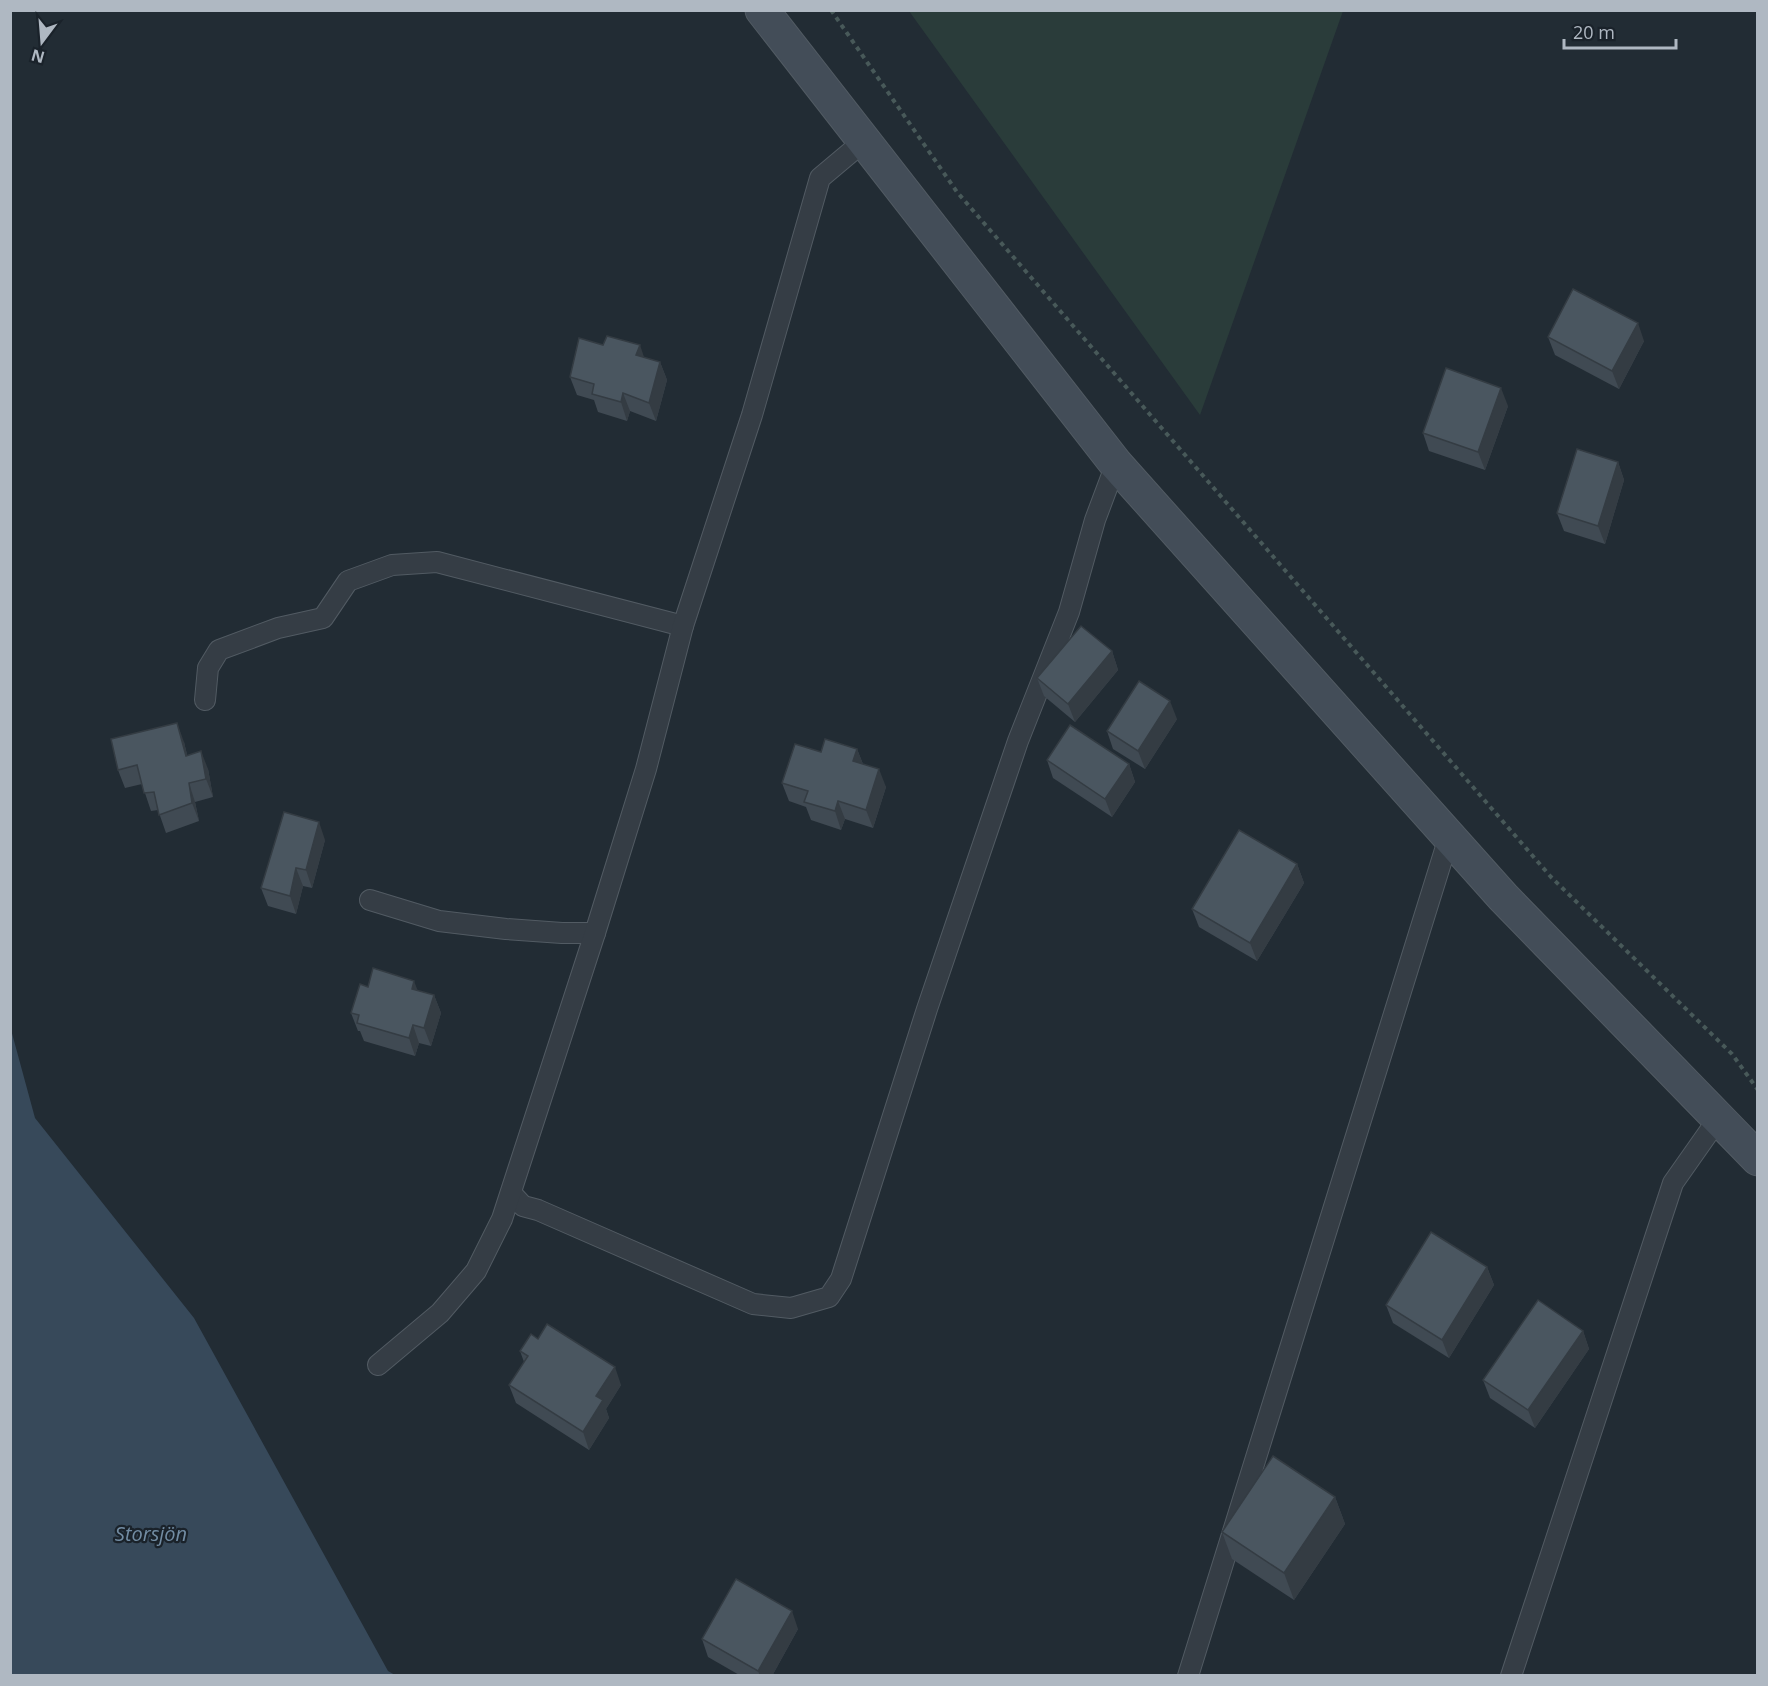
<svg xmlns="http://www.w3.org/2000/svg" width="1768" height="1686" font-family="'Open Sans',sans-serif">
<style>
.green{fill:#2a3c3a}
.water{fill:#37495a}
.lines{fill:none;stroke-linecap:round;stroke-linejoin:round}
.service-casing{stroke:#525b63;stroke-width:22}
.secondary-casing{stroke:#525b63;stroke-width:35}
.path{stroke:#485959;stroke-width:4;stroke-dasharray:4.5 4.5;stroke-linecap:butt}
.service{stroke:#353d45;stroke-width:20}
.secondary{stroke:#434d58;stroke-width:33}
.wall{fill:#404a53}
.shaded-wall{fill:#343c43}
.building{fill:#4a5660;stroke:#343c43;stroke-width:1.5}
.labels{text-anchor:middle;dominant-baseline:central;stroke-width:4.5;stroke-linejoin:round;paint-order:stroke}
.water-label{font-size:20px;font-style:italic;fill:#728ca3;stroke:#1a222a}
</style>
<rect width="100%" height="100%" fill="#222c34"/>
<polygon class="green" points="909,11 1343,11 1200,415"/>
<polygon class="water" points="10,1026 35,1118 194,1318 388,1671 395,1675 11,1675"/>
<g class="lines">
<defs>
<g id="service">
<polyline points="205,700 208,668 219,650 278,628 323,618 348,581 392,565 437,562 683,626"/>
<polyline points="370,900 439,921 506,929 562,933 595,933"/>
<polyline points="511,1193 523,1206 538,1210 753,1304 791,1308 829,1297 841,1279 927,1009 1018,741 1069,612 1095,520 1116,464"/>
<polyline points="378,1365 440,1313 476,1271 502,1219 595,933 646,769 683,626 752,415 820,178 864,141"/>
<polyline points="1188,1676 1449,837"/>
<polyline points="1511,1676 1673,1183 1718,1119"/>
</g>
<polyline id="secondary" points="762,10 1116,464 1503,897 1758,1159"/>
</defs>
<use href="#service" class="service-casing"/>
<use href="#secondary" class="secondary-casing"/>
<polyline class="path" points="831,10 957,192 1551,877 1732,1054 1758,1090"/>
<use href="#service" class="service"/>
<use href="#secondary" class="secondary"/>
</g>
<g class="wall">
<polygon points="1548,337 1644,341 1619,389 1555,355"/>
<polygon points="644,358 660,362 667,380 656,421 630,411 627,421 598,412 594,400 577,395 570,377"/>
<polygon points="1508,406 1485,470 1429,451 1423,433"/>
<polygon points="1618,462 1624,480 1605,544 1564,531 1557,513"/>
<polygon points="1112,651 1118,670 1075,722 1044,696 1037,678"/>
<polygon points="1177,719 1145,769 1113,749 1107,731"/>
<polygon points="184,742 187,755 208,769 213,797 195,802 199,821 166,833 158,810 151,811 142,784 125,788 118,770"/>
<polygon points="857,749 863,764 886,787 873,828 845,819 841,830 811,820 806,807 789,801 782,783 821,752"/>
<polygon points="1047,760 1129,764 1135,782 1112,817 1053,778"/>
<polygon points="325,840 312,888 303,886 296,914 268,906 261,888"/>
<polygon points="1297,864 1304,883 1257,961 1199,927 1192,909"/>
<polygon points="368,987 418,991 434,995 441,1013 431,1046 419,1043 415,1056 364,1041 360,1031 358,1031 351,1013"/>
<polygon points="1487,1267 1494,1285 1449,1358 1393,1323 1386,1305"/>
<polygon points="1583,1331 1589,1349 1535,1428 1490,1398 1483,1380"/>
<polygon points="538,1339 621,1385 606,1409 609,1418 589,1450 516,1403 509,1385 524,1362 520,1351"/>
<polygon points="1335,1497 1345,1524 1294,1600 1232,1559 1222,1532"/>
<polygon points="798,1629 772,1676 741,1676 708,1657 702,1639"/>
</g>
<g class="shaded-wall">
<polygon points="1638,323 1644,341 1619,389 1612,371"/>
<polygon points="640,345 646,363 636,355"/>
<polygon points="660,362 667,380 656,421 649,403"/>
<polygon points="1501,388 1508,406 1485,470 1478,452"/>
<polygon points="623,393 630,411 627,421 621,402"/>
<polygon points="1618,462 1624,480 1605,544 1598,526"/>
<polygon points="1112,651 1118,670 1075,722 1068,704"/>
<polygon points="1170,701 1177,719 1145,769 1138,751"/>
<polygon points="177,723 184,742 192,774 186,756"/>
<polygon points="857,749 864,767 853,761"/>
<polygon points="201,751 208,769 213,797 206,779"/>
<polygon points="1129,764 1135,782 1112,817 1105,799"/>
<polygon points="879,769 886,787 873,828 866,810"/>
<polygon points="189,783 195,802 199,821 192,803"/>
<polygon points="838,801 845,819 841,830 835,811"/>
<polygon points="319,822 325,840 312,888 306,870"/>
<polygon points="1297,864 1304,883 1257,961 1250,943"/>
<polygon points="296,868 303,886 296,914 290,896"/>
<polygon points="414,981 421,999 412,989"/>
<polygon points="434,995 441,1013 431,1046 424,1028"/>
<polygon points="413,1025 419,1043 415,1056 409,1038"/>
<polygon points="1487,1267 1494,1285 1449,1358 1442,1340"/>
<polygon points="1583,1331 1589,1349 1535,1428 1528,1410"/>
<polygon points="615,1367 621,1385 606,1409 609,1418 589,1450 583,1432 596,1396"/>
<polygon points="1335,1497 1345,1524 1294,1600 1284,1573"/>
<polygon points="792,1611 798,1629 772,1676 760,1676 758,1671"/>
</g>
<g class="building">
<polygon points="1573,289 1638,323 1612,371 1548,337"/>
<polygon points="607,336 640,345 636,355 660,362 649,403 623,393 621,402 592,394 594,384 570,377 579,338 603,345"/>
<polygon points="1446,368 1501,388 1478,452 1423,433"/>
<polygon points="1577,449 1618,462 1598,526 1557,513"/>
<polygon points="1081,626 1112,651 1068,704 1037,678"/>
<polygon points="1139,681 1170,701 1138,751 1107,731"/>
<polygon points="177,723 186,756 201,751 206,779 189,783 192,803 159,815 154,792 144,793 137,765 118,770 111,739"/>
<polygon points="1070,725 1129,764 1105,799 1047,760"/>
<polygon points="825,739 857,749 853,761 879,769 866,810 838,801 835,811 804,802 808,791 782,783 795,744 821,752"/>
<polygon points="284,812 319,822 306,870 296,868 290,896 261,888"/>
<polygon points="1239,830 1297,864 1250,943 1192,909"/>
<polygon points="373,968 414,981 412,989 434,995 424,1028 413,1025 409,1038 357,1023 359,1015 351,1013 360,984 368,987"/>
<polygon points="1431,1232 1487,1267 1442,1340 1386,1305"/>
<polygon points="1538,1300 1583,1331 1528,1410 1483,1380"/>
<polygon points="547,1324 615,1367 596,1396 603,1400 583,1432 509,1385 528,1356 520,1351 531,1334 538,1339"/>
<polygon points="1273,1456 1335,1497 1284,1573 1222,1532"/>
<polygon points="736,1579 792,1611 758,1671 702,1639"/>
</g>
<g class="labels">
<g class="water-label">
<text x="151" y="1533">Storsjön</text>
</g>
</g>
<rect width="1768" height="1686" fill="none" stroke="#afb8c2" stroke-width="24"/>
<g transform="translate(42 42) rotate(196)" stroke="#1a222a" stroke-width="4.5" paint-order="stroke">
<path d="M0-4.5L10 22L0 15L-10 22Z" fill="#afb8c2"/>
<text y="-9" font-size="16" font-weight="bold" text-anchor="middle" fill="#afb8c2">N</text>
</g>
<path d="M1564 39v9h112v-9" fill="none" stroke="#afb8c2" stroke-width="3"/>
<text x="1573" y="39" font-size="18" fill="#afb8c2" stroke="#1a222a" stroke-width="4.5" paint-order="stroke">20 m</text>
</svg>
